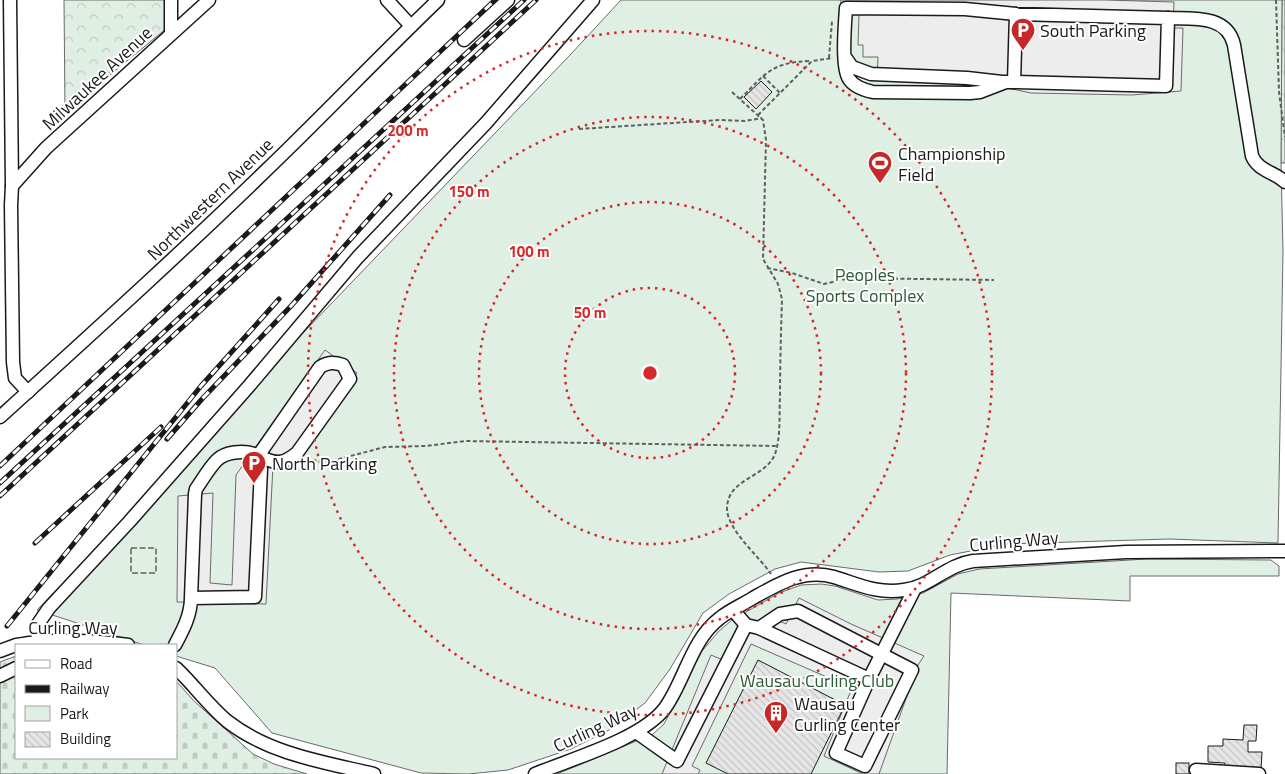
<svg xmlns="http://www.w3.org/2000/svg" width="1285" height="774" font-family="'Titillium Web',sans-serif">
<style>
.forest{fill:url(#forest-crowns);stroke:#6a6a6a}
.cemetery{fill:url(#cemetery-stones);stroke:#6a6a6a}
.park{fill:#e0efe3;stroke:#6a6a6a}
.parking{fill:#ededed;stroke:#6a6a6a}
.building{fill:url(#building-back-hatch);stroke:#1a1a1a}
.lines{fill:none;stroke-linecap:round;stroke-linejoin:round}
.minor-casing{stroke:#1a1a1a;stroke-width:15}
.path{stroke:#5f5f5f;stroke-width:2;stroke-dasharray:4 2.5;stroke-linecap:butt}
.minor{stroke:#fff;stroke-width:12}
.rail-casing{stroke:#1a1a1a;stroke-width:5}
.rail{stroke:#fff;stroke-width:3;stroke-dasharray:9;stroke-linecap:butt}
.fence{stroke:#1a1a1a;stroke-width:1;stroke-dasharray:6 2.5;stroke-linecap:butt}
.ring{fill:none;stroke:#d62828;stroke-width:2.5;stroke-dasharray:2.5 5}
.labels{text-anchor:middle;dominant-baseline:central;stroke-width:4;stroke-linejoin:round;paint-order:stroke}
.poi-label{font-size:18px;fill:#1a1a1a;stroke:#fff;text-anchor:start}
.street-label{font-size:18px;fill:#1a1a1a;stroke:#fff}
.park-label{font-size:18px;fill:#2b5a34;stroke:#fff}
.centre{fill:#d62828;stroke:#fff;stroke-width:2.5}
.ring-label{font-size:15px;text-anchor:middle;font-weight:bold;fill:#d62828;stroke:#fff;stroke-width:4;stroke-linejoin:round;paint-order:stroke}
</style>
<defs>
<pattern id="forest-crowns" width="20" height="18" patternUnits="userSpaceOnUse" patternTransform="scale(1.25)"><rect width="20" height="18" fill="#e0efe3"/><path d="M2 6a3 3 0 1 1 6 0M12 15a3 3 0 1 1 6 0" fill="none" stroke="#c0ccc2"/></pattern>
<pattern id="cemetery-stones" width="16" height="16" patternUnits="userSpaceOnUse" patternTransform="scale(1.25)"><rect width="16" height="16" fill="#e0efe3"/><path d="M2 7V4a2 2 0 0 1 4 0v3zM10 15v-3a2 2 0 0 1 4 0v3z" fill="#c0ccc2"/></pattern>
<pattern id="building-back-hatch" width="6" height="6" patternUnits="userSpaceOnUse" patternTransform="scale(1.25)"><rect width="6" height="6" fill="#e6e6e6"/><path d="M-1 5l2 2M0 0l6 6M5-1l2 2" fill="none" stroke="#c5c5c5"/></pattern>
</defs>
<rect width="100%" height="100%" fill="#fff"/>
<g class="forest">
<polygon points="64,0 165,0 167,28 65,112"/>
<polygon points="1282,0 1285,0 1285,163 1281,163"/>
</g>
<polygon class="cemetery" points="16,656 16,758 176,758 176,681 194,701 253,754 274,764 307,774 0,774 0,662"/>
<g class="park">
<polygon points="621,0 1282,0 1281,163 1283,252 1278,543 1169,539 1006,544 950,555 908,571 879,572 801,562 775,569 729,594 703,613 670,669 645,703 609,730 571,749 508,770 468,774 421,773 272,733 215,668 176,656 176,645 144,645 37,610 571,54"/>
<polygon points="1147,559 1271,560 1279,566 1279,576 1130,576 1130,601 951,593 947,774 557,774 653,734 664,724 702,651 719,631 732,620 779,593 801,585 821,584 835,586 878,600 897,599 923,593 958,574 979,569"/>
</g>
<g class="parking">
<polygon points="841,0 1106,0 1174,2 1173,28 1183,28 1181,91 1132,95 1031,93 984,83 877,80 878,57 863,57 863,45 858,45 859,14 840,13"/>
<polygon points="325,350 357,373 297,463 273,465 266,604 177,602 178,496 213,493 210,583 232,585 236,475"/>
<polygon points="799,598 851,624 924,656 918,665 879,774 863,774 824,756 852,688 751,644 692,766 700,770 698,774 662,774 711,655 723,660 741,628 770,639 777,620 786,624"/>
</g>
<g class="building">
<polygon points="761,81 772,92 756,109 744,97"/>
<polygon points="758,660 845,705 811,774 728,774 706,763"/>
<polygon points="1244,725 1257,725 1256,741 1248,741 1248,752 1262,752 1261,769 1225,768 1225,763 1208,762 1208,746 1223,746 1223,739 1243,740"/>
<rect x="1176" y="763" width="13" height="11"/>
</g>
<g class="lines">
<defs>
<g id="minor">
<polyline points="10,0 12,186 11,205 13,362 15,378 28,392"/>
<polyline points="171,0 171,33"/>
<polyline points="387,0 411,26"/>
<path d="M1168,18c24,1 59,-4 66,27l18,111c6,15 23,16 33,26"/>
<polyline points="464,40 508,0"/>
<path d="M845,57l7,10 19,7 96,4 35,4h12l152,4 2,-68 -152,-4 -51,-5 -119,-1c-1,15 -5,60 3,71 5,8 15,11 24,13l97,1 10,-1 26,-10"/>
<polyline points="1014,82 1016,14"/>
<polyline points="12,186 46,148 209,0"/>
<path d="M0,417c97,-88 194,-176 288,-268 50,-49 99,-100 150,-149"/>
<polyline points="733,610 746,625 759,628 869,679 915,588"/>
<polyline points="759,628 780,614 798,611 912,670 865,766 836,753 869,679"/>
<polyline points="38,643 38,624 49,608 129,522 249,386 358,257 486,123 593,0"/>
<path d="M17,645c29,-6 82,-5 111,0"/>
<path d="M175,645c8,-15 16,-30 16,-47l4,-104 1,-5c7,-10 13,-21 21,-29 8,-8 26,-10 37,-6 8,3 17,9 26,8 7,-1 12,-5 17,-9l53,-74 -7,-14c-9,-3 -15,-3 -23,2l-62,89 3,13 -6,128 -64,1"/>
<polyline points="0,651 16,645"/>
<path d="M176,668c18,17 32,37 51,53 42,33 96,41 147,53"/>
<polyline points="0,676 16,668"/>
<polyline points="636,732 677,761 746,625"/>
<polyline points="1196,770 1259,774"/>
<path d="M535,774c36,-15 107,-35 130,-66 20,-28 26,-68 55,-90 10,-8 22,-13 33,-20 25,-14 51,-30 81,-21 26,8 43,17 70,13 26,-3 42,-25 69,-29l153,-9 159,-1"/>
</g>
</defs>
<use href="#minor" class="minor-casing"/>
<g class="path">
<polyline points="1276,0 1279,92 1285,137"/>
<polyline points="829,58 832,21"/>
<polyline points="763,76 780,93"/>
<path d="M732,92l31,28 3,20 -3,119 15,25 4,15c-1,33 -2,66 -2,98 -1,18 1,40 -5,57 -9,24 -48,24 -48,55 1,22 32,47 44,65"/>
<path d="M740,99c26,-26 32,-37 71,-38"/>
<polyline points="758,115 812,61 833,58"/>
<polyline points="579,129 720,120 745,121 762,118"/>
<polyline points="767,268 792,273 824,284 850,278 994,280"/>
<polyline points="306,460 331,461 385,447 426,446 465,441 776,446"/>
</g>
<use href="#minor" class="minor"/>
<defs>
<g id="rail">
<polyline points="167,439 202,399 291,306 390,195"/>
<polyline points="0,466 495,0"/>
<polyline points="0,483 524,0"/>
<polyline points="0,496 536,0"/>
<polyline points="35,543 161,427"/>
<polyline points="7,626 201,386 279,299"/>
</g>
</defs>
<use href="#rail" class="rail-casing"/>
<use href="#rail" class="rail"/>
<rect class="fence" x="131" y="548" width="25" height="25"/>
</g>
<g class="ring">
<circle cx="650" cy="373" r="85"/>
<circle cx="650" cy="373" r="171"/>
<circle cx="650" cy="373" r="256"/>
<circle cx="650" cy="373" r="342"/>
</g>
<defs>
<symbol id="parking-pin" viewBox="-11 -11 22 30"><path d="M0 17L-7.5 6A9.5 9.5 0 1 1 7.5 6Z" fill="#c62828" stroke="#fff"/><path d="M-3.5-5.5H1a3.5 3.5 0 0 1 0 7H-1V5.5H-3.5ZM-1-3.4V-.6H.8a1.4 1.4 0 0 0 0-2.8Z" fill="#fff"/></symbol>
<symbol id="stadium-pin" viewBox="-11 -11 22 30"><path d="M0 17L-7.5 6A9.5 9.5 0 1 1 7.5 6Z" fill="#c62828" stroke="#fff"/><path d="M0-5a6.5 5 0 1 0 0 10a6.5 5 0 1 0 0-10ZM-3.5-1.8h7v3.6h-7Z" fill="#fff"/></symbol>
<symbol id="building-pin" viewBox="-11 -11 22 30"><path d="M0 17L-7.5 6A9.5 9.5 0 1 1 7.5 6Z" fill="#c62828" stroke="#fff"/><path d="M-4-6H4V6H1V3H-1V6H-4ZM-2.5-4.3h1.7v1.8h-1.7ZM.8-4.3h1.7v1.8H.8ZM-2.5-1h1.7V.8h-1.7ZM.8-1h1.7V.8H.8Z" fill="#fff"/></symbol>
</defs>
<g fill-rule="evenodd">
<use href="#parking-pin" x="1009" y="16" width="28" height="38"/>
<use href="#stadium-pin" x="866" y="149" width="28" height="38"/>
<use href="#parking-pin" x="240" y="449" width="28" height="38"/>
<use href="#building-pin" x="762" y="699" width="28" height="38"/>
</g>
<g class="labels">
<g class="poi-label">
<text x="1040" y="30">South Parking</text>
<text x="898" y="153">Championship<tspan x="898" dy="21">Field</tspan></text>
<text x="272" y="463">North Parking</text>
<text x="794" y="703">Wausau<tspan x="794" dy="21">Curling Center</tspan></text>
</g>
<g class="street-label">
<text transform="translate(97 78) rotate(-43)">Milwaukee Avenue</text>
<text transform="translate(210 199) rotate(-44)">Northwestern Avenue</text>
<text transform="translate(1014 541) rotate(-5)">Curling Way</text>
<text x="73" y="627">Curling Way</text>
<text transform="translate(595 728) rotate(-25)">Curling Way</text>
</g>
<g class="park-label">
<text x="865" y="274">Peoples<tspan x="865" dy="21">Sports Complex</tspan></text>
<text x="817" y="680">Wausau Curling Club</text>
</g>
</g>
<circle cx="650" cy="373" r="8" class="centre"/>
<g class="ring-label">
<text x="408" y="136">200 m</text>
<text x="469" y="197">150 m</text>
<text x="529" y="257">100 m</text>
<text x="590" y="318">50 m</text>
</g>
<rect x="15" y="644" width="162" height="115" fill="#ffffff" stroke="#a3a3a3"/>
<rect x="25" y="660" width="25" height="8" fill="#ffffff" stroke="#a3a3a3"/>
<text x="60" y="669" font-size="15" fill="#1a1a1a">Road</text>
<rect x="25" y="685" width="25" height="8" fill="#1a1a1a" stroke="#a3a3a3"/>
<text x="60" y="694" font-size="15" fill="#1a1a1a">Railway</text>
<rect x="25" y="706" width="25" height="15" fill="#e0efe3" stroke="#a3a3a3"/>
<text x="60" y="719" font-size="15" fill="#1a1a1a">Park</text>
<rect x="25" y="732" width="25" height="15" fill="url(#building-back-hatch)" stroke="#a3a3a3"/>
<text x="60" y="744" font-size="15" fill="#1a1a1a">Building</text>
</svg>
